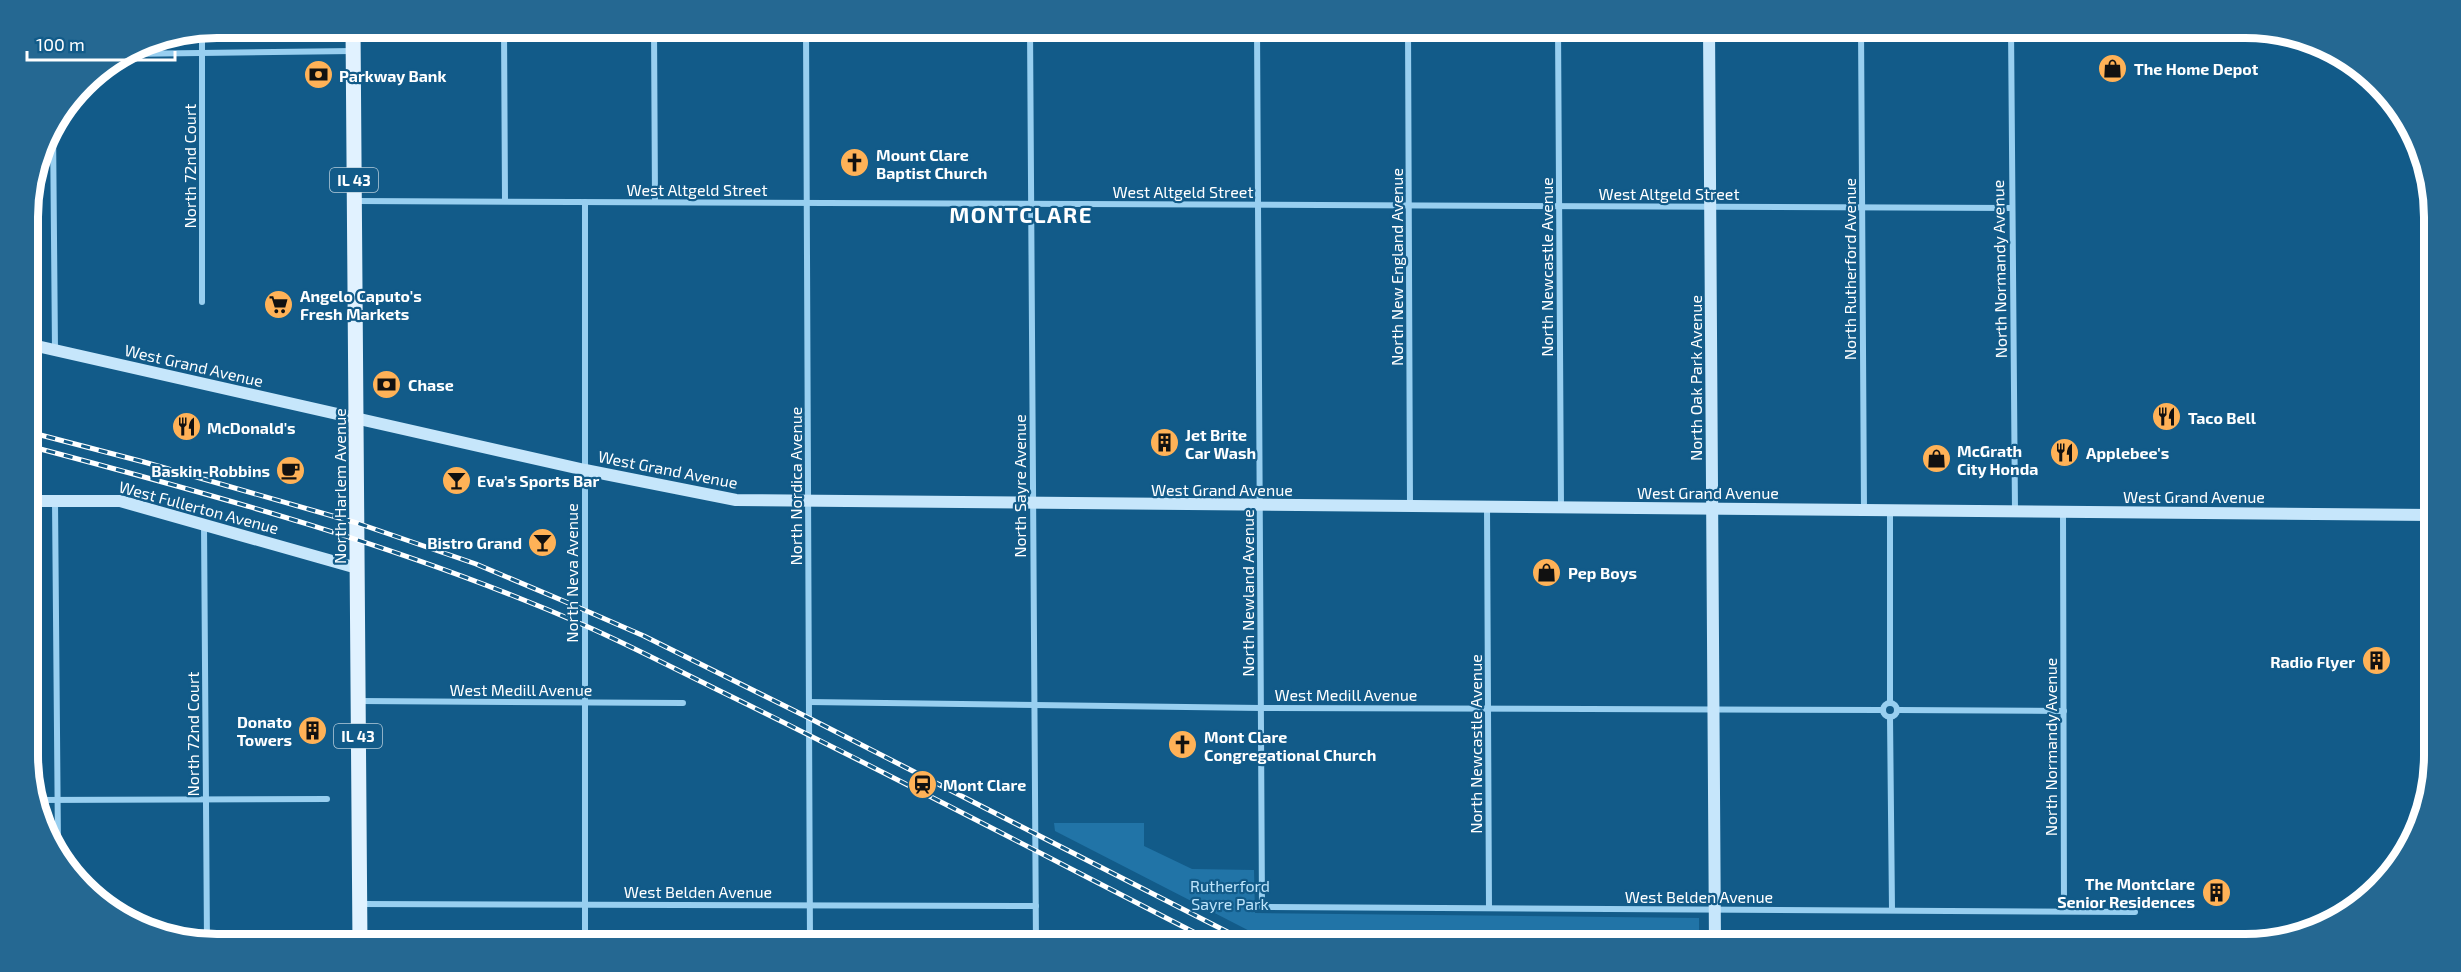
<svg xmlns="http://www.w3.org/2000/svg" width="2461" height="972" font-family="'Exo 2',sans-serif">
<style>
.green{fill:#2174a7}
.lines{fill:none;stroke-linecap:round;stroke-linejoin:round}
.street{stroke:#98cff0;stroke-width:6}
.secondary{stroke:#c6e6fb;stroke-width:12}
.primary{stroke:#e1f2ff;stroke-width:15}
.rail-casing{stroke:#fff;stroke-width:5}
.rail{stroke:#125b89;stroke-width:3;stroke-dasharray:9;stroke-linecap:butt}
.labels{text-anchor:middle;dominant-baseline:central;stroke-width:4.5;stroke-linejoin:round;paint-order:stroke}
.shield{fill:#125b89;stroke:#b8cedc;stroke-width:1.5}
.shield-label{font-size:15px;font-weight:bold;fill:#fff}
.poi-label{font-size:16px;font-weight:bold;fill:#fff;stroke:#125b89;text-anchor:start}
.street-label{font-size:16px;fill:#fff;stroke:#125b89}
.park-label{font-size:16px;fill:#bee5fc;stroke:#125b89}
.district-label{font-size:22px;font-weight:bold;letter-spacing:1.5px;fill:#fff;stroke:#125b89}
.rim{fill:none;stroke:#fff;stroke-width:8}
</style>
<rect width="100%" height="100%" fill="#125b89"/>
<polygon class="green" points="1054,823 1144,823 1144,846 1192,869 1254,870 1255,913 1699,918 1699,945 1277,945 1055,831"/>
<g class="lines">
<g class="street">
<polyline points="504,27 505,201"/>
<polyline points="654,27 655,202"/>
<polyline points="806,27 810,945"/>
<polyline points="1030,27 1036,945"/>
<polyline points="1257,27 1262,907 2135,912"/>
<polyline points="1408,27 1410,506"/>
<polyline points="1558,27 1561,507"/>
<polyline points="1861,27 1864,509"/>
<polyline points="2011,27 2015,511"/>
<polyline points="125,54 353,51"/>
<polyline points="53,125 55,350"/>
<polyline points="356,201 2012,208"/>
<polyline points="202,302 202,30"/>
<polyline points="55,501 58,847"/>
<polyline points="1487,507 1489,908"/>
<polyline points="2063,511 2064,911"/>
<polyline points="204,524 207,943"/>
<polyline points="359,701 683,703"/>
<polyline points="809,702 1261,708 1882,710"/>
<circle cx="1890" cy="710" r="7"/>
<polyline points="1890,703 1890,510"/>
<polyline points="1897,710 2064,711"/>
<polyline points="1890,717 1892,910"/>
<polyline points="35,800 327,799"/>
<polyline points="360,904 1036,906"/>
<polyline points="585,945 585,202"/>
</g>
<g class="secondary">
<polyline points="1709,27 1715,945"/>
<polyline points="28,344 585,470 736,500 2433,515"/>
<polyline points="29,501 120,501 357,568"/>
</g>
<polyline class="primary" points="353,27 360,945"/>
<defs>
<g id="rail">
<polyline points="29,432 144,462 357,523 476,564 566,602 644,636 809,718 1253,945"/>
<path d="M29,446c189,50 377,101 557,180 45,20 89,43 134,65 168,82 333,169 499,254"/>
</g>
</defs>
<use href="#rail" class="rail-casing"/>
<use href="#rail" class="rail"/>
</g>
<defs>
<symbol id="shop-disc" viewBox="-11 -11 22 22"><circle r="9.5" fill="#ffb257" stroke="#125b89"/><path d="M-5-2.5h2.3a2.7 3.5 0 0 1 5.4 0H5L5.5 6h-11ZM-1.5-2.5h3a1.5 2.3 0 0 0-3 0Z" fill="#111"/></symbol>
<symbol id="bank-disc" viewBox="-11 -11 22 22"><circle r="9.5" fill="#ffb257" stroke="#125b89"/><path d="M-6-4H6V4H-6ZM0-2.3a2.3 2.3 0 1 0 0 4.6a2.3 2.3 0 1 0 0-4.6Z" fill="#111"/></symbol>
<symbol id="church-disc" viewBox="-11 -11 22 22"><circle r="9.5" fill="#ffb257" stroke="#125b89"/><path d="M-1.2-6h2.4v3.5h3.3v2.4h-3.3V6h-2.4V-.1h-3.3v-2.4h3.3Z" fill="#111"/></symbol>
<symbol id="supermarket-disc" viewBox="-11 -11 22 22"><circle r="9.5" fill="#ffb257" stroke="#125b89"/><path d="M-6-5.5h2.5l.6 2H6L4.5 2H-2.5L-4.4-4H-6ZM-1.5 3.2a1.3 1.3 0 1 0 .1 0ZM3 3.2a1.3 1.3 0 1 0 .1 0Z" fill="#111"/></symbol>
<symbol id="restaurant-disc" viewBox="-11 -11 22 22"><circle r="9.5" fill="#ffb257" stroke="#125b89"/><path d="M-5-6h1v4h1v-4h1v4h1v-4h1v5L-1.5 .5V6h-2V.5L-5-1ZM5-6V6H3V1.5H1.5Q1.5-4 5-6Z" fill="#111"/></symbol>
<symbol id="building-disc" viewBox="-11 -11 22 22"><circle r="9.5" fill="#ffb257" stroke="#125b89"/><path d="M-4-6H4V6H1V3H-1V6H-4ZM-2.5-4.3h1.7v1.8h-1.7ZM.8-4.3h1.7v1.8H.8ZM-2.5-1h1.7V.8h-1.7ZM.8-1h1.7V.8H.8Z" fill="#111"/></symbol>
<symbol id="cafe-disc" viewBox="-11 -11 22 22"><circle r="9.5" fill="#ffb257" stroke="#125b89"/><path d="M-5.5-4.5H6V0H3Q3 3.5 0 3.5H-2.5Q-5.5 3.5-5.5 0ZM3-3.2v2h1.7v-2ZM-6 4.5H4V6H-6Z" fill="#111"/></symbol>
<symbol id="bar-disc" viewBox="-11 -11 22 22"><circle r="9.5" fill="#ffb257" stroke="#125b89"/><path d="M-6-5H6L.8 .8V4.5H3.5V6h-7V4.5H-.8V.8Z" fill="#111"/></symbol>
<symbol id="station-disc" viewBox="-11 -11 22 22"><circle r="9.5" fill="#ffb257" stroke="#125b89"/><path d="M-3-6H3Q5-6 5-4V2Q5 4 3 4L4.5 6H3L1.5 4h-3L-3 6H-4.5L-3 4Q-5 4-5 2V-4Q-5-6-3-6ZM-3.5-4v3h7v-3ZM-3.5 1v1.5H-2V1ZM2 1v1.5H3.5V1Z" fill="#111"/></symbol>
</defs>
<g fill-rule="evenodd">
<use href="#shop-disc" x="2096" y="52" width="33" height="33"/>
<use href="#bank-disc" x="302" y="58" width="33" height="33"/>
<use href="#church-disc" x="838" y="146" width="33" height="33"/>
<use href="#supermarket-disc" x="262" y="288" width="33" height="33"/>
<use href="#bank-disc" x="370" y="368" width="33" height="33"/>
<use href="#restaurant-disc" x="2150" y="400" width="33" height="33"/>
<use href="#restaurant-disc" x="170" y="410" width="33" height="33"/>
<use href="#building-disc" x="1148" y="426" width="33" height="33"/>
<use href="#restaurant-disc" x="2048" y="436" width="33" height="33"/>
<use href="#shop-disc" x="1920" y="442" width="33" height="33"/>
<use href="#cafe-disc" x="274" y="454" width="33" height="33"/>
<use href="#bar-disc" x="440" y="464" width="33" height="33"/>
<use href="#bar-disc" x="526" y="526" width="33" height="33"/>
<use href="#shop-disc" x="1530" y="556" width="33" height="33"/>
<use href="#building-disc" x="2360" y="644" width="33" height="33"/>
<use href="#building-disc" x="296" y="714" width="33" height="33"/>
<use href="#church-disc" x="1166" y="728" width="33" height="33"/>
<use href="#station-disc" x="906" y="768" width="33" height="33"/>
<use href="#building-disc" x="2200" y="876" width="33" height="33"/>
</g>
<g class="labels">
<g class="shield">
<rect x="330" y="168" width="48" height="24" rx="4.5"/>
<rect x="334" y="724" width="48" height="24" rx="4.5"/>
</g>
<g class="shield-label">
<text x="354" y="180">IL 43</text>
<text x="358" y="736">IL 43</text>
</g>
<g class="poi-label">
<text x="2134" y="68">The Home Depot</text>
<text x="339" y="75">Parkway Bank</text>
<text x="876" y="154">Mount Clare<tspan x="876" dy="18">Baptist Church</tspan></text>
<text x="300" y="295">Angelo Caputo's<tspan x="300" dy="18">Fresh Markets</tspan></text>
<text x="408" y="384">Chase</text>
<text x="2188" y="417">Taco Bell</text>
<text x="207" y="427">McDonald's</text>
<text x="1185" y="434">Jet Brite<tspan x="1185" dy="18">Car Wash</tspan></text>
<text x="1957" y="450">McGrath<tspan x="1957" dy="18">City Honda</tspan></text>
<text x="2086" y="452">Applebee's</text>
<text x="270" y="470" text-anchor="end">Baskin-Robbins</text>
<text x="477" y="480">Eva’s Sports Bar</text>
<text x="522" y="542" text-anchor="end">Bistro Grand</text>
<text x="1568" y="572">Pep Boys</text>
<text x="2355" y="661" text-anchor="end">Radio Flyer</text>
<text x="292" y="721" text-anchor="end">Donato<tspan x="292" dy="18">Towers</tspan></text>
<text x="1204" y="736">Mont Clare<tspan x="1204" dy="18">Congregational Church</tspan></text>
<text x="943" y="784">Mont Clare</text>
<text x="2195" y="883" text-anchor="end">The Montclare<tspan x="2195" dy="18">Senior Residences</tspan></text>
</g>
<g class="street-label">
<text transform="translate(189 166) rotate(-90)">North 72nd Court</text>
<text x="697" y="189">West Altgeld Street</text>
<text x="1183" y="191">West Altgeld Street</text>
<text x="1669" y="193">West Altgeld Street</text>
<text transform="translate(1396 267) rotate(-90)">North New England Avenue</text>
<text transform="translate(1546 267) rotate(-90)">North Newcastle Avenue</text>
<text transform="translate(1849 269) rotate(-90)">North Rutherford Avenue</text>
<text transform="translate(1999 269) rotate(-91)">North Normandy Avenue</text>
<text transform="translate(194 365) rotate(13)">West Grand Avenue</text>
<text transform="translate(1695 378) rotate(-90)">North Oak Park Avenue</text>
<text transform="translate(668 469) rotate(11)">West Grand Avenue</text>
<text transform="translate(339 486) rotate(-90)">North Harlem Avenue</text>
<text transform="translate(795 486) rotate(-90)">North Nordica Avenue</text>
<text transform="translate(1019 486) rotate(-90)">North Sayre Avenue</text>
<text x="1222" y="489">West Grand Avenue</text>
<text x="1708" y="492">West Grand Avenue</text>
<text x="2194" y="496">West Grand Avenue</text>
<text transform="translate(199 507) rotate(15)">West Fullerton Avenue</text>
<text transform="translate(571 573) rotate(-90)">North Neva Avenue</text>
<text transform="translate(1247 593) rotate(-90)">North Newland Avenue</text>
<text x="521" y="689">West Medill Avenue</text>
<text x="1346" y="694">West Medill Avenue</text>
<text transform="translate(192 734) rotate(-90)">North 72nd Court</text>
<text transform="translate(1475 744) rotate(-90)">North Newcastle Avenue</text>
<text transform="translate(2050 747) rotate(-90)">North Normandy Avenue</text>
<text x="698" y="891">West Belden Avenue</text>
<text x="1699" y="896">West Belden Avenue</text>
</g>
<g class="park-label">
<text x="1230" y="885">Rutherford<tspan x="1230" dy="18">Sayre Park</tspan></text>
</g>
<g class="district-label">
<text x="1021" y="214">MONTCLARE</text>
</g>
</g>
<path d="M0 0H2461V972H0ZM217 38H2245A179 179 0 0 1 2424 217V755A179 179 0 0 1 2245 934H217A179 179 0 0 1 38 755V217A179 179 0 0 1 217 38Z" fill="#256892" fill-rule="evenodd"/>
<path class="rim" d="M217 38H2245A179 179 0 0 1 2424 217V755A179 179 0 0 1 2245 934H217A179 179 0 0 1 38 755V217A179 179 0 0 1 217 38Z"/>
<path d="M27 51v9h148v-9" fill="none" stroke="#ffffff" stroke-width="3"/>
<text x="36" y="51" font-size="18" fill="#ffffff" stroke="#125b89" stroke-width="4.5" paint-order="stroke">100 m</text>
</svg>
